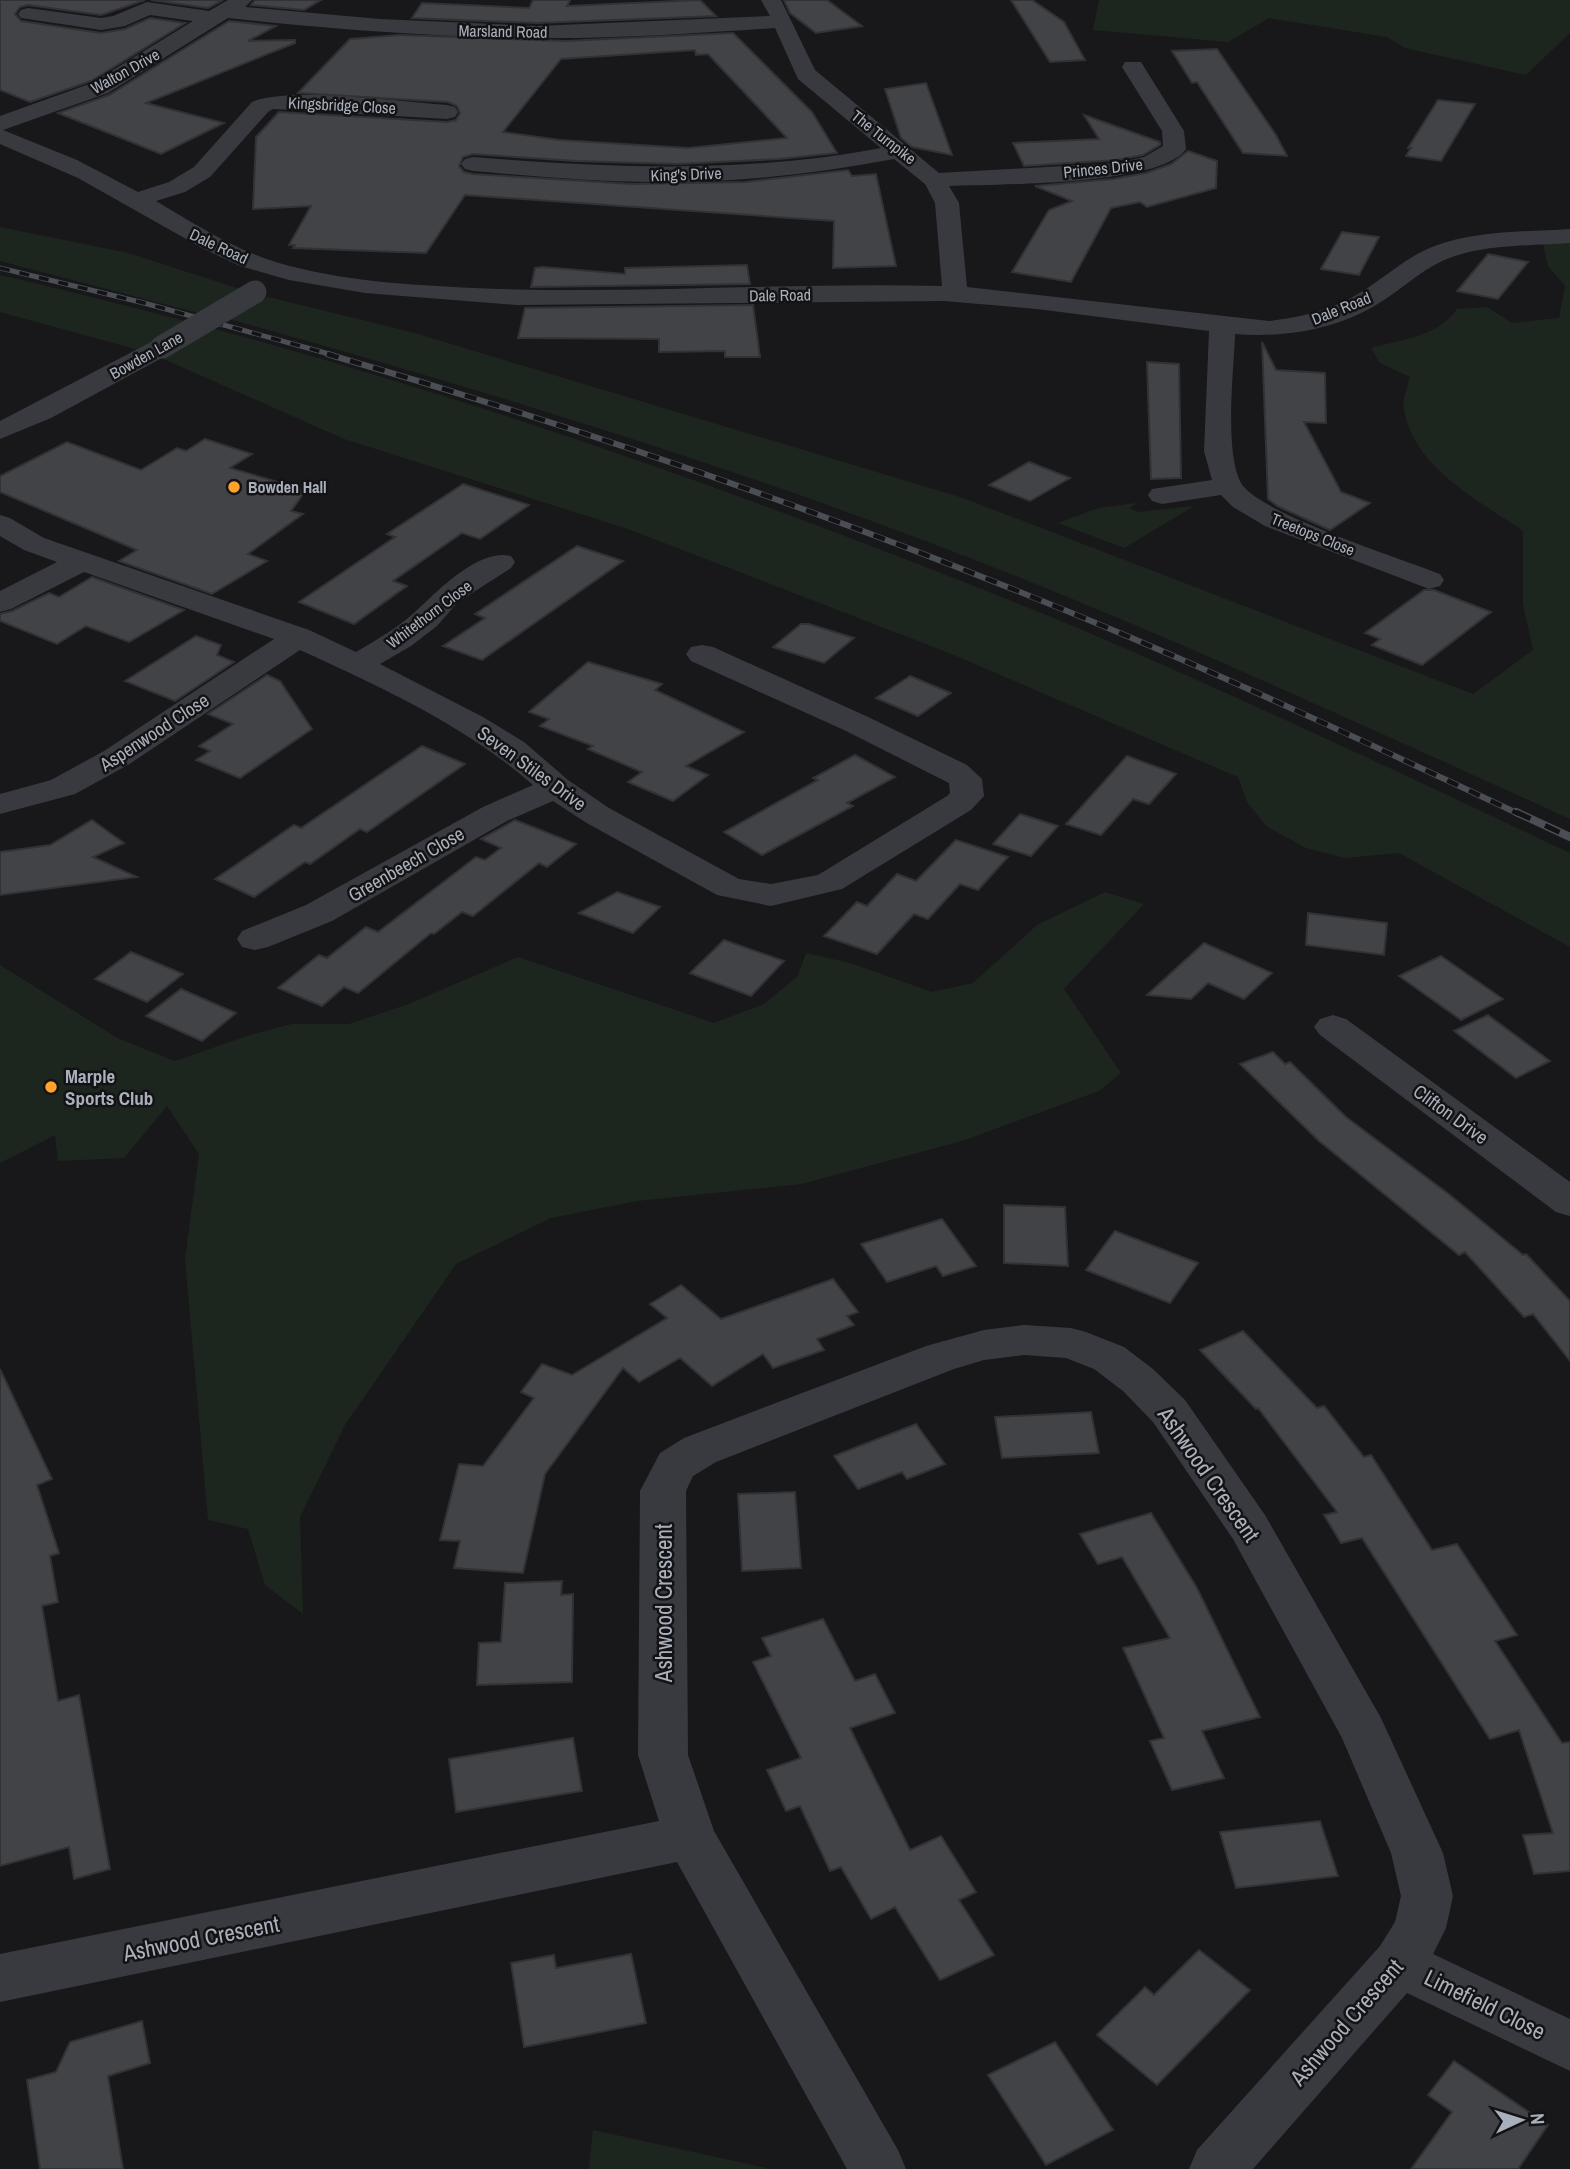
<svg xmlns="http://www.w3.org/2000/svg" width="1570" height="2169" font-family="'Archivo Narrow',sans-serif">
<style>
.green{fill:#1d261e}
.building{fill:#424347;stroke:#323236;stroke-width:2;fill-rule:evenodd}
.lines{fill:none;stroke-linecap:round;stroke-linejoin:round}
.minor{fill:#393a3f;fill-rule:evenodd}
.rail-far2-casing{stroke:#4b4f55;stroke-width:5}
.rail-far1-casing{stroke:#4b4f55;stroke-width:6}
.rail-casing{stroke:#4b4f55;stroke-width:8}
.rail-far2{stroke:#131315;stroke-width:3.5;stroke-dasharray:10;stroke-linecap:butt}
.rail-far1{stroke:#131315;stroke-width:4.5;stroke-dasharray:12;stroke-linecap:butt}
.rail{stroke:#131315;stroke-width:5;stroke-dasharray:16;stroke-linecap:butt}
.minor-bridge{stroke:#393a3f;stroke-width:23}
.poi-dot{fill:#fea22c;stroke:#131315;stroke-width:2.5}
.labels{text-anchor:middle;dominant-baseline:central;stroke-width:5;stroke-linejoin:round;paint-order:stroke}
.far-street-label{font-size:16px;fill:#a9b0bb;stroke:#131315}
.far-poi-label{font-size:16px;font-weight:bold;fill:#a9b0bb;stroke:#131315;text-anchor:start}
.street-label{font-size:19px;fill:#a9b0bb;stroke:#131315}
.poi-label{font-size:19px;font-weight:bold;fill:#a9b0bb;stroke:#131315;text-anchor:start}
.near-street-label{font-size:23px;fill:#a9b0bb;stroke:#131315}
</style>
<rect width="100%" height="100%" fill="#18181a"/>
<g class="green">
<polygon points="1099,0 1570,0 1570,33 1526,75 1405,48 1387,37 1269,18 1228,42 1093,30"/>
<polygon points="0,227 128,253 240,289 198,313 0,261"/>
<path d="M1570,240v579c-183,-83 -367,-168 -554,-243 -256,-102 -521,-183 -787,-257l39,-22 143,35 552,166 510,196 60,-44 -10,-46v-73c-44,-31 -110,-63 -119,-122 -2,-10 4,-23 6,-32l-30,-14 -9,-15c29,-8 69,-12 86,-39l30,-2 25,16 47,-5 6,-32 -17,-20 -5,-23z"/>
<path d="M0,275c282,65 558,152 829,255 86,33 173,66 258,102 163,70 323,145 483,221v94l-171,-94 -54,5 -39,-10 -40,-22 -19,-24 -9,-25 -289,-124 -321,-124 -284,-90 -194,-86 -150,-41z"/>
<polygon points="1137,503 1129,508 1138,512 1194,506 1124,548 1058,523 1098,508"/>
<polygon points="1105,892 1144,904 1064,989 1121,1073 1099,1091 962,1141 801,1184 637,1201 551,1218 456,1264 345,1425 300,1517 303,1614 265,1585 248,1529 208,1520 185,1259 199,1154 167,1106 124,1158 58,1161 55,1135 0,1163 0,965 119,1039 175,1061 250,1035 292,1024 349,1024 406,1005 518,957 714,1023 764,1004 798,976 806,953 850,963 932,992 973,983 1037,925"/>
<polygon points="593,2130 766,2168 767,2169 589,2169"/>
</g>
<g class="building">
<polygon points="0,0 145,0 101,15 28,5 20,7 15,14 21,21 101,33 125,29 150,18 185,23 91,81 30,102 0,90"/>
<polygon points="151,0 223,0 208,8"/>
<polygon points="255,0 321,0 304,10 251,5"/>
<polygon points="533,0 570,0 567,6 700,0 716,16 537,23 412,18 422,3 529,8"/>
<polygon points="784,0 827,0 862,26 816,33 790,13"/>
<polygon points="1011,0 1032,0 1064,22 1085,60 1050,62"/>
<polygon points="229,21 276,26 248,41 295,40 295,43 146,103 224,123 161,154 58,113 109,95"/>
<path d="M733,33l79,79 25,41 -58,6 -102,5 -101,-3 -103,-7 -10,3 -4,9 5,6 9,2 159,10 113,-2 103,-12 4,6 24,-2 20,92 -63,2 1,-47 -369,-26 -39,58 -133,-5 2,-3h-6l22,-39 -58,3 3,-72 23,-25 168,10 9,-2 4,-7 -3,-7 -9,-4 -150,-9 52,-54 50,-4 166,6zM695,50l1,5 12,-1 79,84 -99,10 -128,-8 -57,-8 58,-73z"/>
<polygon points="1217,49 1276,135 1287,156 1243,153 1197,82 1192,83 1172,51"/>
<polygon points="926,83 952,155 912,147 901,138 885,89"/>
<polygon points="1438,100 1475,104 1441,161 1406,156 1411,148 1408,148"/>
<polygon points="1084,115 1160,142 1160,145 1143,155 1117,160 1024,166 1013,143 1099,139"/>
<polygon points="1188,151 1217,161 1216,188 1147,207 1140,202 1111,208 1071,282 1012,272 1049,210 1072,201 1035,186 1113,179 1146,173 1171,164"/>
<polygon points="1342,232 1379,237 1359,275 1321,269"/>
<polygon points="1488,254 1528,262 1498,299 1457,291"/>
<polygon points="747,265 750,284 531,287 535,268 543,267 625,274 625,268"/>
<polygon points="753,305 760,357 725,357 725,351 659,352 659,339 518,338 525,308"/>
<polygon points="1262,342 1276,370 1325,373 1326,423 1304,422 1341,492 1370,503 1330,530 1277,506 1268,499"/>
<polygon points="1147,362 1179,364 1181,478 1151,479"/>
<polygon points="205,439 252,454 230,468 306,490 291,511 303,514 248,554 267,561 212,594 119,561 137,550 0,492 0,476 67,442 141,470 177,448 186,451"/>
<polygon points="1029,462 1070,478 1030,501 989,485"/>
<polygon points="463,484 529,505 480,539 462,533 393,581 407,586 354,624 299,602 395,537 387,534"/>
<polygon points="577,546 623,561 482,660 443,646 485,618 475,614"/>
<polygon points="92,577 184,610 129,642 86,626 57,644 0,621 0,614 12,611 49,593 59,597"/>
<polygon points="1424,590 1434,590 1491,612 1422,665 1372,645 1380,639 1365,633"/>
<polygon points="801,624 809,624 854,638 824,663 773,647"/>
<polygon points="196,636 221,645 217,655 234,662 175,701 125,681"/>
<polygon points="588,662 662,684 655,690 744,732 686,766 708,775 673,801 628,782 642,772 588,749 593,746 540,726 549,719 529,712"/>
<polygon points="267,675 280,681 312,729 240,778 196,760 210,751 199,746 233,724 208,714"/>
<polygon points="910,676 951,693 918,716 876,698"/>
<polygon points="422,746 465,764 367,832 360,829 310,864 305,862 254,897 215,879 294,825 301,828"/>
<polygon points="855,755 895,777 847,803 853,806 762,855 724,832 818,780 813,778"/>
<polygon points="1127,756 1176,774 1149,804 1133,799 1101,835 1066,824"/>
<polygon points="1020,814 1058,826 1031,856 993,844"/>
<polygon points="92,820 124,843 93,857 137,877 0,895 0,852 50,845"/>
<polygon points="515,820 576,844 547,867 539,863 473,916 462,912 434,934 431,933 358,993 344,987 322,1006 278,988 319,955 327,958 366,927 378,932 476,857 485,860 501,848 481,839"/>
<polygon points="956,840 1008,857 978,890 960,884 928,919 914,914 877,954 824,936 857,902 867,906 897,874 916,881"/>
<polygon points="617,892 660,907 633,933 579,913"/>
<polygon points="1308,913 1387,923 1384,955 1306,945"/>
<polygon points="724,940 784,961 751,996 690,973"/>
<polygon points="1204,943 1272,973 1244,999 1208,983 1191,999 1147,995"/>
<polygon points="131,952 183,974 147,1002 95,979"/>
<polygon points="1441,956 1503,999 1461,1020 1399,976"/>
<polygon points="181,989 236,1013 202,1041 146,1016"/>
<polygon points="1488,1015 1550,1061 1516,1078 1454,1031"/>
<polygon points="1273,1052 1285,1064 1290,1062 1346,1117 1450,1195 1523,1255 1526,1254 1570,1301 1570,1361 1533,1314 1524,1317 1465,1252 1459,1255 1319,1141 1240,1064"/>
<polygon points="1004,1205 1065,1207 1068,1266 1004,1263"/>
<polygon points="942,1219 976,1266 943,1276 936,1266 887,1282 861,1244"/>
<polygon points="1115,1231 1198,1263 1170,1303 1086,1270"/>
<polygon points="833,1279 858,1312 847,1316 854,1325 817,1339 824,1350 773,1368 763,1354 712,1386 680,1358 639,1382 623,1368 545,1474 523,1573 454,1568 460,1541 440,1540 459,1464 483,1466 534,1398 521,1392 542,1364 572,1375 667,1318 650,1304 681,1285 721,1319"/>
<polygon points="1243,1331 1317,1408 1324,1406 1364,1457 1371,1455 1432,1550 1457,1544 1517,1635 1495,1641 1562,1743 1570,1742 1570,1871 1534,1874 1523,1835 1553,1833 1519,1730 1490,1739 1362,1538 1341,1543 1324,1515 1337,1512 1258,1408 1256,1409 1200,1350"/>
<polygon points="0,1369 52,1479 37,1485 59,1553 50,1556 58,1602 42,1606 58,1701 79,1695 110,1869 74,1879 69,1847 0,1866"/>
<polygon points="1091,1412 1099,1453 1002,1458 995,1417"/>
<polygon points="916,1424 945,1464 907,1479 902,1472 858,1489 834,1456"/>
<polygon points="795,1492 801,1568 742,1571 738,1494"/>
<polygon points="1151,1513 1197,1588 1260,1717 1202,1731 1224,1778 1172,1790 1150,1741 1164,1738 1123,1648 1170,1638 1122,1557 1098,1564 1080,1534"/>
<polygon points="562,1581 561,1595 573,1594 572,1682 477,1685 479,1643 501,1642 505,1583"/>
<polygon points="823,1619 855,1681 875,1674 895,1713 850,1728 910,1850 941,1836 976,1892 959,1900 994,1955 940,1980 895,1907 871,1919 841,1867 830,1871 800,1806 786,1811 767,1770 801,1758 753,1662 771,1656 762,1638"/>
<polygon points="573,1738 582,1791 456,1812 449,1759"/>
<polygon points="1320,1821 1338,1876 1236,1888 1220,1832"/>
<polygon points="1199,1950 1250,1990 1157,2085 1097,2035 1145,1987 1154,1995"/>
<polygon points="631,1954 646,2023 524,2047 511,1963 554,1955 556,1968"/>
<polygon points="142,2021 150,2063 108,2076 123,2169 40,2169 27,2080 56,2072 70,2042"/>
<polygon points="1055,2042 1113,2130 1046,2165 988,2075"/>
<polygon points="1454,2061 1548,2125 1518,2169 1411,2169 1452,2112 1428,2095"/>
</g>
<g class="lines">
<g class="minor">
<path d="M228,0h24l-7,7 135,12 157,7 233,-10 -9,-16h20l34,70 124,103 178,-10 27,-6 19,-11 -1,-15 -40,-64 3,-5h16l43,69 2,18c-25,37 -190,35 -237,37l10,17 8,84 302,34c36,-4 70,-13 100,-34 21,-14 40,-31 63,-40 44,-17 93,-15 138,-18v14c-38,3 -81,1 -118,14 -26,9 -45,28 -68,43 -44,29 -97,38 -149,34 -1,37 -11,117 6,149 17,30 161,76 199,91l4,6 -4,6 -11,3 -164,-63 -32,-19 -12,-12 -59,9 -10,-3 -4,-6 4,-6 60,-9 -8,-29 5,-120 -172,-22 -93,-8 -428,4 -151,-12 -76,-13 -49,-14 -38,-18 -124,-70 -78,-34v-28l92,-33 101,-62 -43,-6 -25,11 -24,4 -80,-12 -3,-4 3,-4 7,-2 73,10 12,-2 34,-14 62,9zM228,18c102,11 205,19 308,20 80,1 159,-5 239,-10l23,51 83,69c-136,26 -271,20 -408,9l-8,2 -4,5 4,5 8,2c60,5 121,11 182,11 80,1 160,-8 239,-23l31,25 10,19 7,83c-156,-4 -312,9 -468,2 -64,-3 -133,-7 -195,-25 -44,-13 -84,-39 -123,-62l29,-9 25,-15 58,-65 5,-3 174,10 8,-2 3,-5 -3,-5 -8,-2c-45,-3 -159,-19 -195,-3l-58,65 -25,15 -31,10 -61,-32 -74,-30 105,-37z"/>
<polygon points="162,339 171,341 175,347 171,353 51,418 0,439 0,421 153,341"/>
<path d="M0,515l10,3 34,20 265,92 47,22c20,-12 42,-24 59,-40 22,-20 63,-64 96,-56l4,6 -4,6 -53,34 -21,24 -26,20 -31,18 103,53 41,25 44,38 41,28 130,71 32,5 47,-9 129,-79 3,-3 -1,-10 -105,-53 -153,-69 -5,-7 5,-7 11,-2 11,2 153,69 101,49 15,14 2,17 -13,14 -129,79 -71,17 -54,-11 -132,-73 -32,-21 -46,20 -175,100 -64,26 -13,3 -13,-3 -5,-8 5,-8 64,-26 177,-98 50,-22c-67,-59 -152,-98 -233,-135l-172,115 -53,29 -75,20v-20l51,-14 53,-29 170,-112 -190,-67 -73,37 -11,3v-21l57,-29 -33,-12 -24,-14z"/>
<polygon points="1333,1015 1346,1019 1570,1182 1570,1216 1556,1212 1320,1035 1314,1027 1320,1019"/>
<polygon points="1024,1325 1071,1328 1086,1332 1124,1347 1153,1369 1185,1400 1265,1515 1381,1718 1443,1853 1453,1896 1446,1928 1433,1954 1570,2019 1570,2071 1407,1993 1253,2169 1189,2169 1197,2150 1380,1946 1395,1922 1401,1896 1391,1853 1342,1738 1233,1539 1153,1422 1123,1391 1094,1369 1066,1358 1024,1355 984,1360 954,1369 716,1462 693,1476 686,1491 688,1755 714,1831 898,2150 906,2169 847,2169 677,1862 0,2002 0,1954 659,1821 638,1755 640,1491 660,1453 684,1438 926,1346 984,1330"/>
</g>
<defs>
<polyline id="rail-far2" points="0,268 144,303 333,355"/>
<path id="rail-far1" d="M327,354c272,79 539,172 800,282 132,56 262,117 392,178"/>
<polyline id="rail" points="1516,812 1570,837"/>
</defs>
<use href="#rail-far2" class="rail-far2-casing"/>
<use href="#rail-far1" class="rail-far1-casing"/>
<use href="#rail" class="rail-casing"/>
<use href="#rail-far2" class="rail-far2"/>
<use href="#rail-far1" class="rail-far1"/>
<use href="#rail" class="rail"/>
<polyline class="minor-bridge" points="162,347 255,292"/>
</g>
<g class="poi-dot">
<circle cx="234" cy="487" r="7"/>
<circle cx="51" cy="1087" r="7"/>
</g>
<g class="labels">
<g class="far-street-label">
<text transform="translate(503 31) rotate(1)">Marsland Road</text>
<text transform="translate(125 71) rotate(-29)">Walton Drive</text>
<text transform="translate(342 105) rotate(3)">Kingsbridge Close</text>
<text transform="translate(884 137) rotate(38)">The Turnpike</text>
<text transform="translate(1103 168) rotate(-6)">Princes Drive</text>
<text transform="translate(686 174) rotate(-2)">King's Drive</text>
<text transform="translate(219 246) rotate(25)">Dale Road</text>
<text transform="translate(780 295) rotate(-1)">Dale Road</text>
<text transform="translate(1341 308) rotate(-22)">Dale Road</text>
<text transform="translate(146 355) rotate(-29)">Bowden Lane</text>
<text transform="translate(1313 534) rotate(22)">Treetops Close</text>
<text transform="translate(429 614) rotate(-37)">Whitethorn Close</text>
</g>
<g class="far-poi-label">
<text x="248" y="487">Bowden Hall</text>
</g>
<g class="street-label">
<text transform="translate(154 732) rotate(-33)">Aspenwood Close</text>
<text transform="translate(532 768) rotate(36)">Seven Stiles Drive</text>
<text transform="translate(406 864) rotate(-30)">Greenbeech Close</text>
<text transform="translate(1451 1114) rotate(36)">Clifton Drive</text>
</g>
<g class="poi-label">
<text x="65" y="1076">Marple<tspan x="65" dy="22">Sports Club</tspan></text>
</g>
<g class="near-street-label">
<text transform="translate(1209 1474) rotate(55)">Ashwood Crescent</text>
<text transform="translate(663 1603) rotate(-90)">Ashwood Crescent</text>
<text transform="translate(201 1938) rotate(-11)">Ashwood Crescent</text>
<text transform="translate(1485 2004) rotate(26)">Limefield Close</text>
<text transform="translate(1346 2022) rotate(-49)">Ashwood Crescent</text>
</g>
</g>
<g transform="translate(1521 2120) rotate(86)" stroke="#131315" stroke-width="5" paint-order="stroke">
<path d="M0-5L12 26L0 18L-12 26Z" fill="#a9b0bb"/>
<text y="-10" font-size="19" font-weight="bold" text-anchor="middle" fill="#a9b0bb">N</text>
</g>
</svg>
